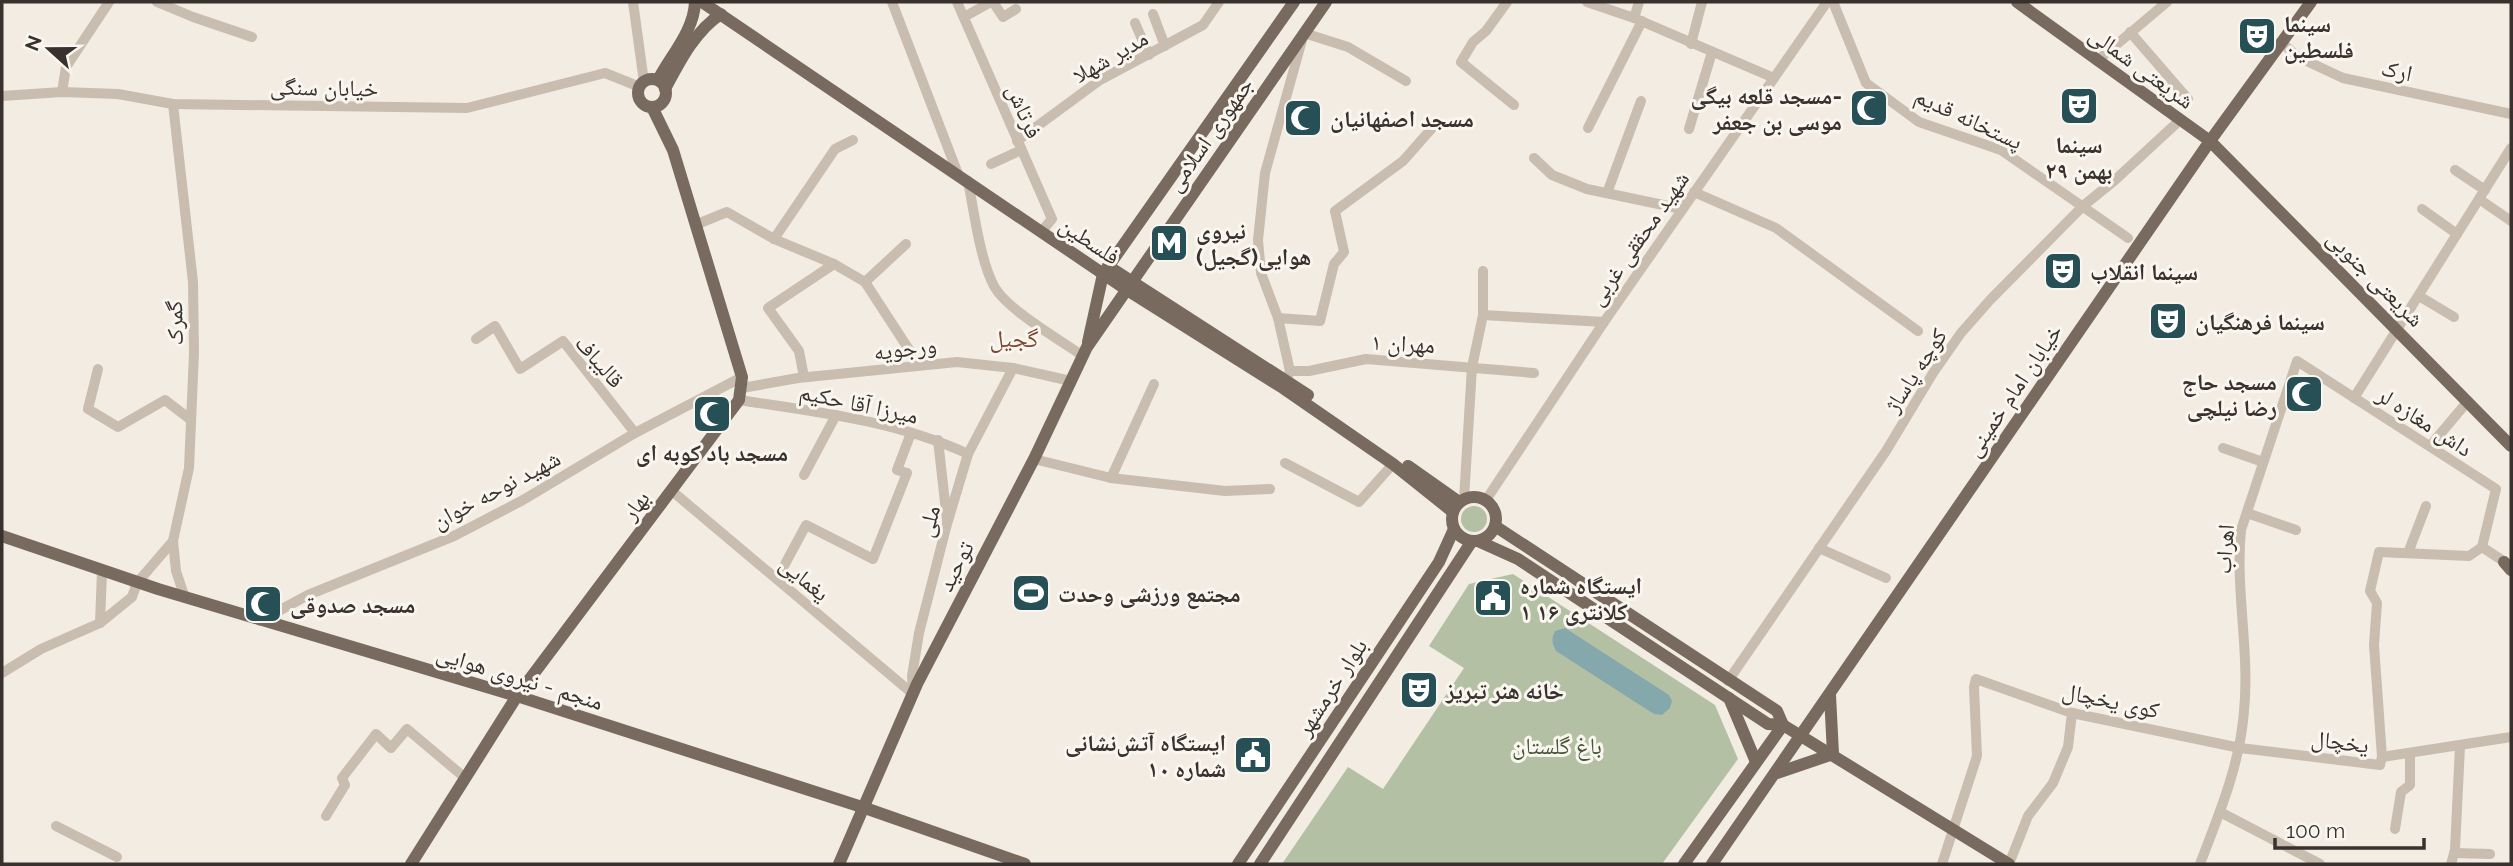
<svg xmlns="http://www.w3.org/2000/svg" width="2513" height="866" font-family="Raleway,'Noto Naskh Arabic',sans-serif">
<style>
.green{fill:#b4c0a4}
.water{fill:#84a8ac}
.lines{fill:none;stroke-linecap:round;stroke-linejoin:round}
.minor{stroke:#c9bdaf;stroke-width:10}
.major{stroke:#796a5f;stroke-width:12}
.labels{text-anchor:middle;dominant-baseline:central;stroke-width:6;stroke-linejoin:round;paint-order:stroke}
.poi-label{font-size:23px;font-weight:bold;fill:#39312d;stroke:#f9f5ef;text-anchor:start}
.street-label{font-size:23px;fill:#39312d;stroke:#f9f5ef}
.park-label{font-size:23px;fill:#465533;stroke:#f9f5ef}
.neighbourhood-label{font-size:24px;fill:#7f472e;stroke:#f9f5ef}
</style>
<rect width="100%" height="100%" fill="#f2ece3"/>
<g class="green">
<circle cx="1474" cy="519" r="13"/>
<polygon points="1513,574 1715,705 1738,759 1662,864 1282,864 1348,767 1383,789 1464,668 1429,646 1469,584"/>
</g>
<path class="water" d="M1565,628l104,67 3,6 -2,7 -8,7 -8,-1 -98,-63c-4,-8 -5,-12 -1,-20z"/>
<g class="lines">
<g class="minor">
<polyline points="157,2 193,17 252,37"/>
<polyline points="633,2 644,82"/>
<polyline points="892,2 958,174"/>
<polyline points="957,2 1052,219 1041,232"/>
<polyline points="993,2 1003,17 1016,9"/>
<polyline points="1507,2 1486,31 1473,42 1461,62 1514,105"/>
<polyline points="1587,2 1634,18 1774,78"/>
<polyline points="1833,2 1866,83 1919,122 2001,150 2128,238"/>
<polyline points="1153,14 1165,46"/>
<polyline points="964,17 991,2"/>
<polyline points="1634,18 1639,2"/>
<polyline points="1135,23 1149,55"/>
<polyline points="2130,32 2188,99"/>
<polyline points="2282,43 2298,57 2343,78 2511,114"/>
<polyline points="1691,44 1702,2"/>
<polyline points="2097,61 2167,2"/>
<polyline points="62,92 66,67 109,2"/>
<polyline points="2,96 62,92 118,94 173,104 467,108 605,73 640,87"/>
<polyline points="173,104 193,282 194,353 189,468 173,541 176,571 185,598"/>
<polyline points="1588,128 1642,21"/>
<polyline points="1689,129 1712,52"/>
<polyline points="1017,141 1100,80 1203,25 1219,2"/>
<polyline points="1534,158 1552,175 1587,189 1682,209"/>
<polyline points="991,164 1021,150"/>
<polyline points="2455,170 2485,190"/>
<path d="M968,181c6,30 12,79 26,105 12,23 66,54 89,70"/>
<polyline points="1694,192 1776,228 1918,331"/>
<polyline points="1607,193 1641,101"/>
<polyline points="2479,199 2511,221"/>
<polyline points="2422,209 2457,234"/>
<polyline points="695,225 727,212 774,239 834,264 865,282 919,365"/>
<polyline points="774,239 835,149 853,140"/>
<polyline points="865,282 906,244"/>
<polyline points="2419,296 2454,317"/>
<polyline points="1483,315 1604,322"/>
<polyline points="1278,318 1320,321 1334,264 1344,252 1335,211 1403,161 1433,127"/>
<polyline points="476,339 495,326 520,369 563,341 635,433"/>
<polyline points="98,369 88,409 118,427 165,400 191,420"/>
<polyline points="1290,371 1278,318 1261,273 1258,240 1265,173 1304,33 1348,47 1406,81"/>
<polyline points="1288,376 1290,371 1309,371 1366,359 1534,373"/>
<polyline points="804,377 799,351 768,308 834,264"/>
<polyline points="742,388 798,378 957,362 1013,368 1071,381"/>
<polyline points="2354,398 2511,148"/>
<path d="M739,400c78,12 158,21 229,54"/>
<polyline points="938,440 947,520"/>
<polyline points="2430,446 2468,401"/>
<polyline points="2223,448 2263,462"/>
<polyline points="1034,459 1111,478 1225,491 1270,489"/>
<polyline points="1285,463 1359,502 1393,464"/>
<polyline points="804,475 836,415"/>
<polyline points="1111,478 1154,384"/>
<polyline points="672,491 913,694"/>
<polyline points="1464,499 1472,367 1483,315 1483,271"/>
<polyline points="1486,500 1604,322 1827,2"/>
<polyline points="2247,513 2296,530"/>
<polyline points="1819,548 1886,578"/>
<polyline points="2408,553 2426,506"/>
<polyline points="777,579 806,525 873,559 907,473 897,470 911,433"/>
<polyline points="260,621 308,595 454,536 523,500 635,433 742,377"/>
<polyline points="100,623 102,571"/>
<polyline points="2,673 41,649 100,623 132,597 137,583 173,541"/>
<polyline points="1728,681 1886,451 1933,373 1961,333 1990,300 2083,206 2115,180 2180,120"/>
<polyline points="913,694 912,676 919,633 947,524 968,454 1013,368"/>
<polyline points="2382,757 2374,645 2377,603 2370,591 2379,552 2469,556 2482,547"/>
<polyline points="2220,812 2320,864"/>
<polyline points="326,816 345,785 342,778 376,734 391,748 407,729 464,777"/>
<polyline points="56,826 117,857"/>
<polyline points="2395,829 2401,792 2410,785 2410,753"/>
<polyline points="2454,853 2490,854"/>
<polyline points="1942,864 1977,756 1974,687 1976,679 2072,713 2240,748 2380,765 2382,757 2511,737"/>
<polyline points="2009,864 2028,816 2053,783 2068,747 2072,713"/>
<path d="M2200,864c19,-50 40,-99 44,-153 6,-60 -9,-121 -3,-181l56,-169 199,128 -14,58 26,17"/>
<polyline points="2451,864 2455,850 2460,746"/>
</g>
<g class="major">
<polyline points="702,2 1127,290 1283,388 1393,464 1453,512"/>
<polyline points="2017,2 2210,141 2511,446"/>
<circle cx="652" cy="93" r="14"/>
<path d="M658,80c13,-25 36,-49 37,-78"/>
<path d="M665,89c15,-28 30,-58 56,-75"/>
<polyline points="1108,266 1308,395"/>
<polyline points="1088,342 1103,274 1294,2"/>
<polyline points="1408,466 1459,502"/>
<circle cx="1474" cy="519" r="22"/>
<polyline points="1495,526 1777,711 1783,725"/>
<polyline points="2,536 158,589 517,696 865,808 1025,864"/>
<polyline points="1478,541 1518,559 1768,724 1783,725 2009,864"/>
<polyline points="2504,562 2511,570"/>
<polyline points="1830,695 1833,754"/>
<polyline points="1729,698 1756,762"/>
<polyline points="1777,773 1833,754"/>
<polyline points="411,864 517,696 739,400 742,377 673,150 652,107"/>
<polyline points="839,864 917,684 1034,459 1087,347 1326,2"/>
<polyline points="1238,864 1439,562 1454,529"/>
<polyline points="1260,864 1472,541"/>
<polyline points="1684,864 1783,725"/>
<polyline points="1712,864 2210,141 2311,2"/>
</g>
</g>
<defs>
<symbol id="theatre-square" viewBox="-11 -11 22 22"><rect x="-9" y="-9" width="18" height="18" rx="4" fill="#265056" stroke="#f9f5ef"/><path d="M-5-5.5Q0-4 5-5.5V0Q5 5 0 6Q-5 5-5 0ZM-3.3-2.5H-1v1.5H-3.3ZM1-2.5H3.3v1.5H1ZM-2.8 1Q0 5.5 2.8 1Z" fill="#fff"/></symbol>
<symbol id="mosque-square" viewBox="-11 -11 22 22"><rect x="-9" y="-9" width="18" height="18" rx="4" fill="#265056" stroke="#f9f5ef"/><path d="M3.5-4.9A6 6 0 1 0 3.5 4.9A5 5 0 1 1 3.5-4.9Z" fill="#fff"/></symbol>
<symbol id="metro-square" viewBox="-11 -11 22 22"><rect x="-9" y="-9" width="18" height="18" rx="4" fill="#265056" stroke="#f9f5ef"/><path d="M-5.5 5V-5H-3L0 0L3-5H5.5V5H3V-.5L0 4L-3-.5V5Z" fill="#fff"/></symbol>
<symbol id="stadium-square" viewBox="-11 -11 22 22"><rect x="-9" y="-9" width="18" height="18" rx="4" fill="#265056" stroke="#f9f5ef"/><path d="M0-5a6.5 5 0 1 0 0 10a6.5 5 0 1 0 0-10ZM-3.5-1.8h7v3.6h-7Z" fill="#fff"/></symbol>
<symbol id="civic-square" viewBox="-11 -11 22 22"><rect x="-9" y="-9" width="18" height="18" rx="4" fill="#265056" stroke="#f9f5ef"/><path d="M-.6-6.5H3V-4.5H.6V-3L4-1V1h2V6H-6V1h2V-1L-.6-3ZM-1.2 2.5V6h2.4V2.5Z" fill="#fff"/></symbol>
</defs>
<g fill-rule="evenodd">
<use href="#theatre-square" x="2235" y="14" width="44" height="44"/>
<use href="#theatre-square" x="2057" y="84" width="44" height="44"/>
<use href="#mosque-square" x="1847" y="86" width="44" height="44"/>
<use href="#mosque-square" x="1281" y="96" width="44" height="44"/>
<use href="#metro-square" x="1147" y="221" width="44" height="44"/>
<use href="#theatre-square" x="2041" y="249" width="44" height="44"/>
<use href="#theatre-square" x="2146" y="299" width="44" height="44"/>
<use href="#mosque-square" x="2282" y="372" width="44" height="44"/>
<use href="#mosque-square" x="690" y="392" width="44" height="44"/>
<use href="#stadium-square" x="1009" y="571" width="44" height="44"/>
<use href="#civic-square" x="1471" y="576" width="44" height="44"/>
<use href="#mosque-square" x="241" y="582" width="44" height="44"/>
<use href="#theatre-square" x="1397" y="668" width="44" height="44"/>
<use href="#civic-square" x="1231" y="733" width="44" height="44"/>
</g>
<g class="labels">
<g class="poi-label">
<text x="2284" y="23">سینما<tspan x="2284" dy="26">فلسطین</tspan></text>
<text x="1842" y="95" text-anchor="end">مسجد قلعه بیگی-<tspan x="1842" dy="26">موسی بن جعفر</tspan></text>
<text x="1330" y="118">مسجد اصفهانیان</text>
<text x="2079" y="144" text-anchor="middle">سینما<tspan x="2079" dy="26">۲۹ بهمن</tspan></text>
<text x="1196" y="230">نیروی<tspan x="1196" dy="26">هوایی(گجیل)</tspan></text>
<text x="2090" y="271">سینما انقلاب</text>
<text x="2195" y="321">سینما فرهنگیان</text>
<text x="2277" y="381" text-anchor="end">مسجد حاج<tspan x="2277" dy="26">رضا نیلچی</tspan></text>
<text x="712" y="452" text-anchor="middle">مسجد باد کوبه ای</text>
<text x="1520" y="585">ایستگاه شماره<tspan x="1520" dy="26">۱ کلانتری ۱۶</tspan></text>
<text x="1058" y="593">مجتمع ورزشی وحدت</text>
<text x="290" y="604">مسجد صدوقی</text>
<text x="1446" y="690">خانه هنر تبریز</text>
<text x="1226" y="742" text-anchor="end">ایستگاه آتش‌نشانی<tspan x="1226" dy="26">شماره ۱۰</tspan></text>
</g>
<g class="street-label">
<text transform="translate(1110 56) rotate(-30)">مدیر شهلا</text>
<text transform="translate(2142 67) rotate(36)">شریعتی شمالی</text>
<text transform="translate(2397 70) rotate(12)">ارک</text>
<text transform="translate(324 87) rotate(1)">خیابان سنگی</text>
<text transform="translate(1025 111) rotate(67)">فرتاش</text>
<text transform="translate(1969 118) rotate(25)">پستخانه قدیم</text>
<text transform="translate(1209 134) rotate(-55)">جمهوری اسلامی</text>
<text transform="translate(1638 238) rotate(-55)">شهید محققی غربی</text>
<text transform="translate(1090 240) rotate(34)">فلسطین</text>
<text transform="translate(2376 278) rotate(45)">شریعتی جنوبی</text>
<text transform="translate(174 323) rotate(-91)">گمرک</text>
<text transform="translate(1403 343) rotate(3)">مهران ۱</text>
<text transform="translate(905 348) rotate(-7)">ورجویه</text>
<text transform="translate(600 361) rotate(49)">قالیباف</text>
<text transform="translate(1915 370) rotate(-57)">کوچه پاساژ</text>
<text transform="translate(2013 390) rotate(-56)">خیابان امام خمینی</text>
<text transform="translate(859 403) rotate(12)">میرزا آقا حکیم</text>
<text transform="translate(2425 421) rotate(33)">داش مغازه لر</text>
<text transform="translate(496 489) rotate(-28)">شهید نوحه خوان</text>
<text transform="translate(635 505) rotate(-53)">بهار</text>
<text transform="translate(928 521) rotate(-75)">ملی</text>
<text transform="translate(2224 549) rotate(-86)">اهراب</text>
<text transform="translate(955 566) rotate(-63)">توحید</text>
<text transform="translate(805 578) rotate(40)">یغمایی</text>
<text transform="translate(520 677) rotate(17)">منجم - نیروی هوایی</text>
<text transform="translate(1331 687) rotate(-57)">بلوار خرمشهر</text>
<text transform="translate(2111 700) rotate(12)">کوی یخچال</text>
<text transform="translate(2340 741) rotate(7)">یخچال</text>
</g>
<g class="park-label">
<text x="1557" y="745">باغ گلستان</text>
</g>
<g class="neighbourhood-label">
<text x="1014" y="338">گجیل</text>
</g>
</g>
<rect width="2513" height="866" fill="none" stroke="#39312d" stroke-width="7"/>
<g transform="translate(49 49) rotate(291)" stroke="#f9f5ef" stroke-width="5" paint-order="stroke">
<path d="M0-5L12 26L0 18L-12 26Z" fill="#39312d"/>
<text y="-10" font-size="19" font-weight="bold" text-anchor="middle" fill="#39312d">N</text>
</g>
<path d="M2275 838v10h149v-10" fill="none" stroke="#39312d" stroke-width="3.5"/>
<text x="2286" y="838" font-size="21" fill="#39312d" stroke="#f9f5ef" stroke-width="5" paint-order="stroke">100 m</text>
</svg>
